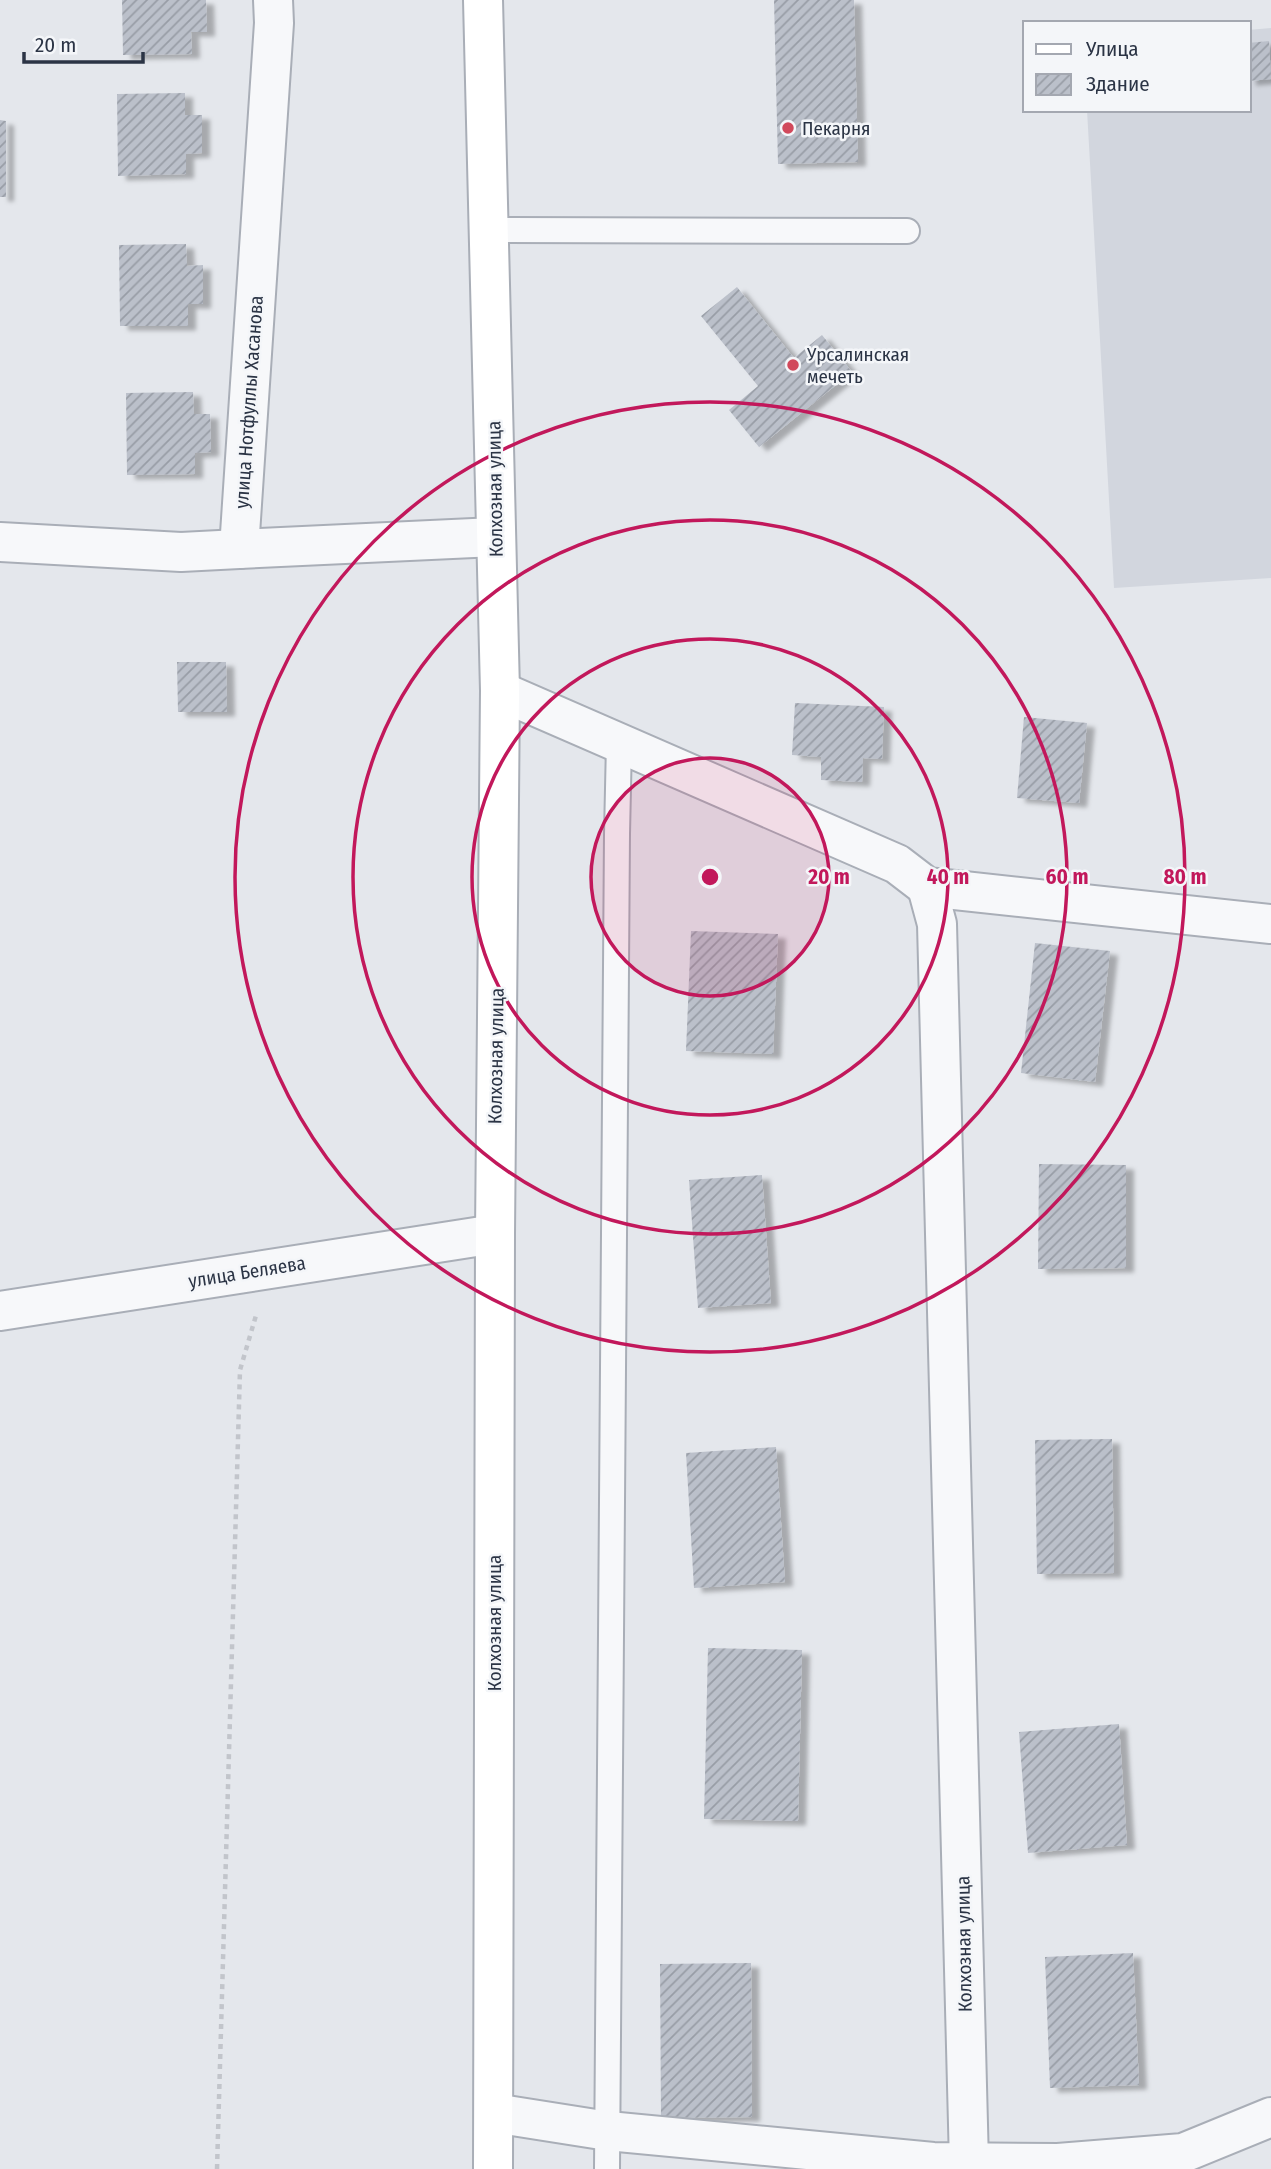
<svg xmlns="http://www.w3.org/2000/svg" width="1271" height="2169" font-family="'Fira Sans Condensed',sans-serif">
<style>
.built{fill:#d2d6de}
.building{fill:url(#building-hatch);filter:url(#shadow)}
.lines{fill:none;stroke-linecap:round;stroke-linejoin:round}
.lane-casing{stroke:#a9aeb7;stroke-width:28}
.street-casing{stroke:#a9aeb7;stroke-width:42}
.secondary-casing{stroke:#a9aeb7;stroke-width:42}
.path{stroke:#c2c5cb;stroke-width:4.5;stroke-dasharray:5 5;stroke-linecap:butt}
.lane{stroke:#f7f8fa;stroke-width:24}
.street{stroke:#f7f8fa;stroke-width:38}
.secondary{stroke:#fff;stroke-width:38}
.ring{fill:none;stroke:#c2185b;stroke-width:3.5}
.poi-dot{fill:#d1495b;stroke:#f4f6f9;stroke-width:2.5}
.labels{text-anchor:middle;dominant-baseline:central;stroke-width:5;stroke-linejoin:round;paint-order:stroke}
.poi-label{font-size:19px;fill:#2b3445;stroke:#f4f6f9;text-anchor:start}
.street-label{font-size:19px;fill:#2b3445;stroke:#f4f6f9}
.centre{fill:#c2185b;stroke:#f4f6f9;stroke-width:3.5}
.ring-label{font-size:21px;text-anchor:middle;font-weight:bold;fill:#c2185b;stroke:#f4f6f9;stroke-width:5;stroke-linejoin:round;paint-order:stroke}
</style>
<defs>
<pattern id="building-hatch" width="6" height="6" patternUnits="userSpaceOnUse" patternTransform="scale(1.75)"><rect width="6" height="6" fill="#bbc0ca"/><path d="M-1 1l2-2M0 6l6-6M5 7l2-2" fill="none" stroke="#989da6"/></pattern>
<filter id="shadow"><feDropShadow dx="8" dy="4.5" stdDeviation="2" flood-color="#0004"/></filter>
</defs>
<rect width="100%" height="100%" fill="#e4e7ec"/>
<polygon class="built" points="1271,28 1271,578 1114,588 1087,110 1248,110 1248,30"/>
<g class="building">
<polygon points="122,0 206,0 207,32 191,32 192,54 123,55"/>
<polygon points="774,0 854,0 858,162 778,164"/>
<polygon points="1269,41 1271,79 1248,81 1248,43"/>
<polygon points="185,93 185,115 202,115 202,153 186,154 186,174 118,176 117,94"/>
<polygon points="0,120 6,121 6,197 0,197"/>
<polygon points="186,244 187,266 203,265 203,304 188,304 188,326 120,326 119,245"/>
<polygon points="737,287 794,358 822,335 852,372 759,447 729,410 758,386 701,316"/>
<polygon points="193,392 194,414 210,414 211,452 195,453 195,474 127,475 126,393"/>
<polygon points="177,662 226,662 227,712 178,712"/>
<polygon points="795,703 884,707 882,759 863,758 862,782 821,780 821,757 792,755"/>
<polygon points="1024,717 1087,723 1079,803 1017,798"/>
<polygon points="691,931 778,934 773,1054 686,1051"/>
<polygon points="1035,943 1110,951 1095,1082 1021,1073"/>
<polygon points="1039,1164 1126,1165 1126,1268 1038,1269"/>
<polygon points="762,1175 771,1303 698,1308 689,1180"/>
<polygon points="1112,1439 1114,1573 1037,1574 1035,1440"/>
<polygon points="776,1447 785,1582 694,1588 686,1453"/>
<polygon points="708,1648 802,1650 798,1821 704,1819"/>
<polygon points="1119,1724 1127,1845 1028,1853 1019,1732"/>
<polygon points="1133,1953 1139,2085 1050,2088 1045,1957"/>
<polygon points="751,1963 752,2117 661,2118 660,1964"/>
</g>
<g class="lines">
<defs>
<g id="lane">
<polyline points="489,230 907,231"/>
<polyline points="607,2169 617,834 619,743"/>
</g>
<g id="street">
<polyline points="273,0 274,23 239,549 495,537"/>
<polyline points="0,542 181,552 239,549"/>
<polyline points="500,691 897,864 927,887 1271,924"/>
<polyline points="927,887 937,924 969,2163"/>
<polyline points="0,1311 495,1234"/>
<polyline points="494,2113 608,2131 933,2162 1058,2163 1183,2153 1271,2117"/>
</g>
<polyline id="secondary" points="483,0 500,691 495,1234 493,2169"/>
</defs>
<use href="#lane" class="lane-casing"/>
<use href="#street" class="street-casing"/>
<use href="#secondary" class="secondary-casing"/>
<polyline class="path" points="217,2169 240,1370 257,1312"/>
<use href="#lane" class="lane"/>
<use href="#street" class="street"/>
<use href="#secondary" class="secondary"/>
</g>
<circle cx="710" cy="877" r="119" fill="#c2185b" fill-opacity=".12"/>
<g class="ring">
<circle cx="710" cy="877" r="119"/>
<circle cx="710" cy="877" r="238"/>
<circle cx="710" cy="877" r="357"/>
<circle cx="710" cy="877" r="475"/>
</g>
<g class="poi-dot">
<circle cx="788" cy="128" r="7"/>
<circle cx="793" cy="365" r="7"/>
</g>
<g class="labels">
<g class="poi-label">
<text x="802" y="128">Пекарня</text>
<text x="807" y="354">Урсалинская<tspan x="807" dy="22">мечеть</tspan></text>
</g>
<g class="street-label">
<text transform="translate(249 402) rotate(-86)">улица Нотфуллы Хасанова</text>
<text transform="translate(495 489) rotate(-91)">Колхозная улица</text>
<text transform="translate(496 1056) rotate(-89)">Колхозная улица</text>
<text transform="translate(247 1272) rotate(-9)">улица Беляева</text>
<text transform="translate(494 1623) rotate(-90)">Колхозная улица</text>
<text transform="translate(964 1944) rotate(-91)">Колхозная улица</text>
</g>
</g>
<circle cx="710" cy="877" r="10" class="centre"/>
<g class="ring-label">
<text x="829" y="884">20 m</text>
<text x="948" y="884">40 m</text>
<text x="1067" y="884">60 m</text>
<text x="1185" y="884">80 m</text>
</g>
<rect x="1023" y="21" width="228" height="91" fill="#f4f6f9" stroke="#a4a8b1" stroke-width="2"/>
<rect x="1036" y="44" width="35" height="10" fill="#ffffff" stroke="#a4a8b1" stroke-width="2"/>
<text x="1086" y="56" font-size="21" fill="#2b3445">Улица</text>
<rect x="1036" y="74" width="35" height="21" fill="url(#building-hatch)" stroke="#a4a8b1" stroke-width="2"/>
<text x="1086" y="91" font-size="21" fill="#2b3445">Здание</text>
<path d="M24 52v10h119v-10" fill="none" stroke="#2b3445" stroke-width="3.5"/>
<text x="35" y="52" font-size="21" fill="#2b3445" stroke="#f4f6f9" stroke-width="5" paint-order="stroke">20 m</text>
</svg>
